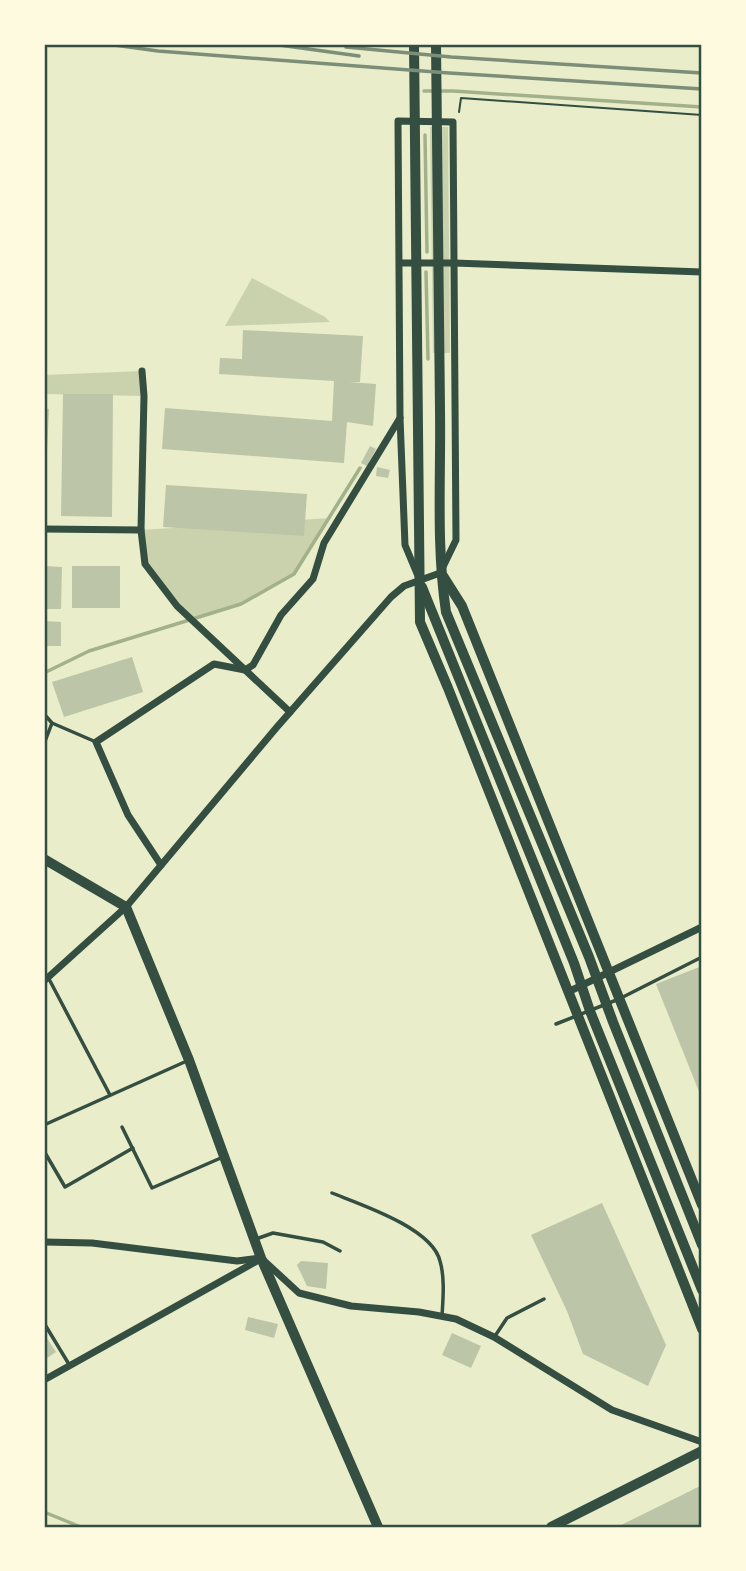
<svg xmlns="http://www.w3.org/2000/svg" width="746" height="1571" font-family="Ubuntu,sans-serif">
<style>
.green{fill:#cad2ad}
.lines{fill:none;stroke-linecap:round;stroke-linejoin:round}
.stream{stroke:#a3b18a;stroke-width:3.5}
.building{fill:#bcc5a7}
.path{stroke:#344e41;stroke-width:2}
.service{stroke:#344e41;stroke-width:3.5}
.minor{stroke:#344e41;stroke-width:7}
.tertiary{stroke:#344e41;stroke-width:10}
.rail{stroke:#7c8e77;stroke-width:3.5}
.neatline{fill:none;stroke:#344e41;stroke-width:2.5}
</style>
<rect width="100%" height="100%" fill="#e9edc9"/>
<g class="green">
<polygon points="430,127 448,127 450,353 433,353"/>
<polygon points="252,278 325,317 330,322 225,326"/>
<polygon points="142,371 144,396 44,394 44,375"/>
<polygon points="331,518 294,574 241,604 191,619 145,564 141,530"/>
</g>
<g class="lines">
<g class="stream">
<polyline points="424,91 453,91 702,107"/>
<polyline points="425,135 427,252"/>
<polyline points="426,272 428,359"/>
<polyline points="44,673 89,651 241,604 294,574 360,468"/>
<polyline points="44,1512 81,1527"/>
</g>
</g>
<g class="building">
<polygon points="243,330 363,336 360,382 349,382 376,384 373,426 347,422 344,463 162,449 165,408 332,421 334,381 219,374 220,358 242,359"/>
<polygon points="63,394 113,394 112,517 61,516"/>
<polygon points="44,408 49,409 47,452 44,452"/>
<polygon points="370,446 376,449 367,466 361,463"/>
<polygon points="377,467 390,470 388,478 376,476"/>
<polygon points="166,485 307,494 304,536 163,527"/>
<polygon points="44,566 62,567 61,609 44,609"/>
<rect x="72" y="566" width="48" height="42"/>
<polygon points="44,621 61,622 61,646 44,646"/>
<polygon points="132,657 143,692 64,717 52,682"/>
<polygon points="702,966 702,1099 656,984"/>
<polygon points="602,1203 666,1345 648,1386 583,1354 567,1311 531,1235"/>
<polygon points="301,1261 328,1263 326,1289 307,1286 297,1265"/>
<polygon points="248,1317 278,1324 274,1338 245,1330"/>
<polygon points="452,1333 481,1346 471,1368 442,1355"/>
<polygon points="44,1334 56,1352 44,1360"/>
<polygon points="702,1485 702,1527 617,1527 680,1496"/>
</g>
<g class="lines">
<polyline class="path" points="459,112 461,98 702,115"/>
<g class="service">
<polyline points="44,714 52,723 96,742"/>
<polyline points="44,744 52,723"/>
<polyline points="49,979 110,1095"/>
<polyline points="556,1024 619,999 702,957"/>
<polyline points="44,1125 189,1060"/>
<polyline points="122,1127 152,1188 223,1157"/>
<polyline points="44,1151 65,1187 133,1148"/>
<path d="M332,1193c30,12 100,35 108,68 5,17 3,38 2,55"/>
<polyline points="256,1239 273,1233 323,1242 340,1251"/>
<polyline points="44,1323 70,1366"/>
<polyline points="495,1336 507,1318 544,1299"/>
</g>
<g class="minor">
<polyline points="400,263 454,263 702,272"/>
<polyline points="142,371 144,396 141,530 145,564 177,606 290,712"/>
<polyline points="44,529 141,530"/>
<polyline points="161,865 128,815 96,742 214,664 245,670 253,665 281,615 313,579 324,543 400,418"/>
<polyline points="44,981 126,907 277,727 391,597 404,586 440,573 456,540 453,122 398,121 400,418 405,545 418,576"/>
<polyline points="568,992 702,927"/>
<polyline points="44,1242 92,1243 237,1261 261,1258 299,1293 351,1306 419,1312 456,1319 494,1337 612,1410 702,1442"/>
<polyline points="44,1380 257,1261"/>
</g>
<g class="tertiary">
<polyline points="414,44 420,622 448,688 702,1329"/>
<path d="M436,44c2,122 3,244 4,366 1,68 -4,135 6,202l143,345 24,65 89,223"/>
<polyline points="443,576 462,606 702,1205"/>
<polyline points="422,587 574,963 590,1011 702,1290"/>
<polyline points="44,859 126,907 189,1060 261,1258 378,1527"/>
<polyline points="551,1527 702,1451"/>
</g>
<g class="rail">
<polyline points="107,44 158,51 449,73 702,89"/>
<polyline points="272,44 359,56"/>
<polyline points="346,47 451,57 702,73"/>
</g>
</g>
<rect width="746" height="1571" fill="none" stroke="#fefae0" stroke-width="91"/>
<rect x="46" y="46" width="654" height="1480" class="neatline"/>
</svg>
